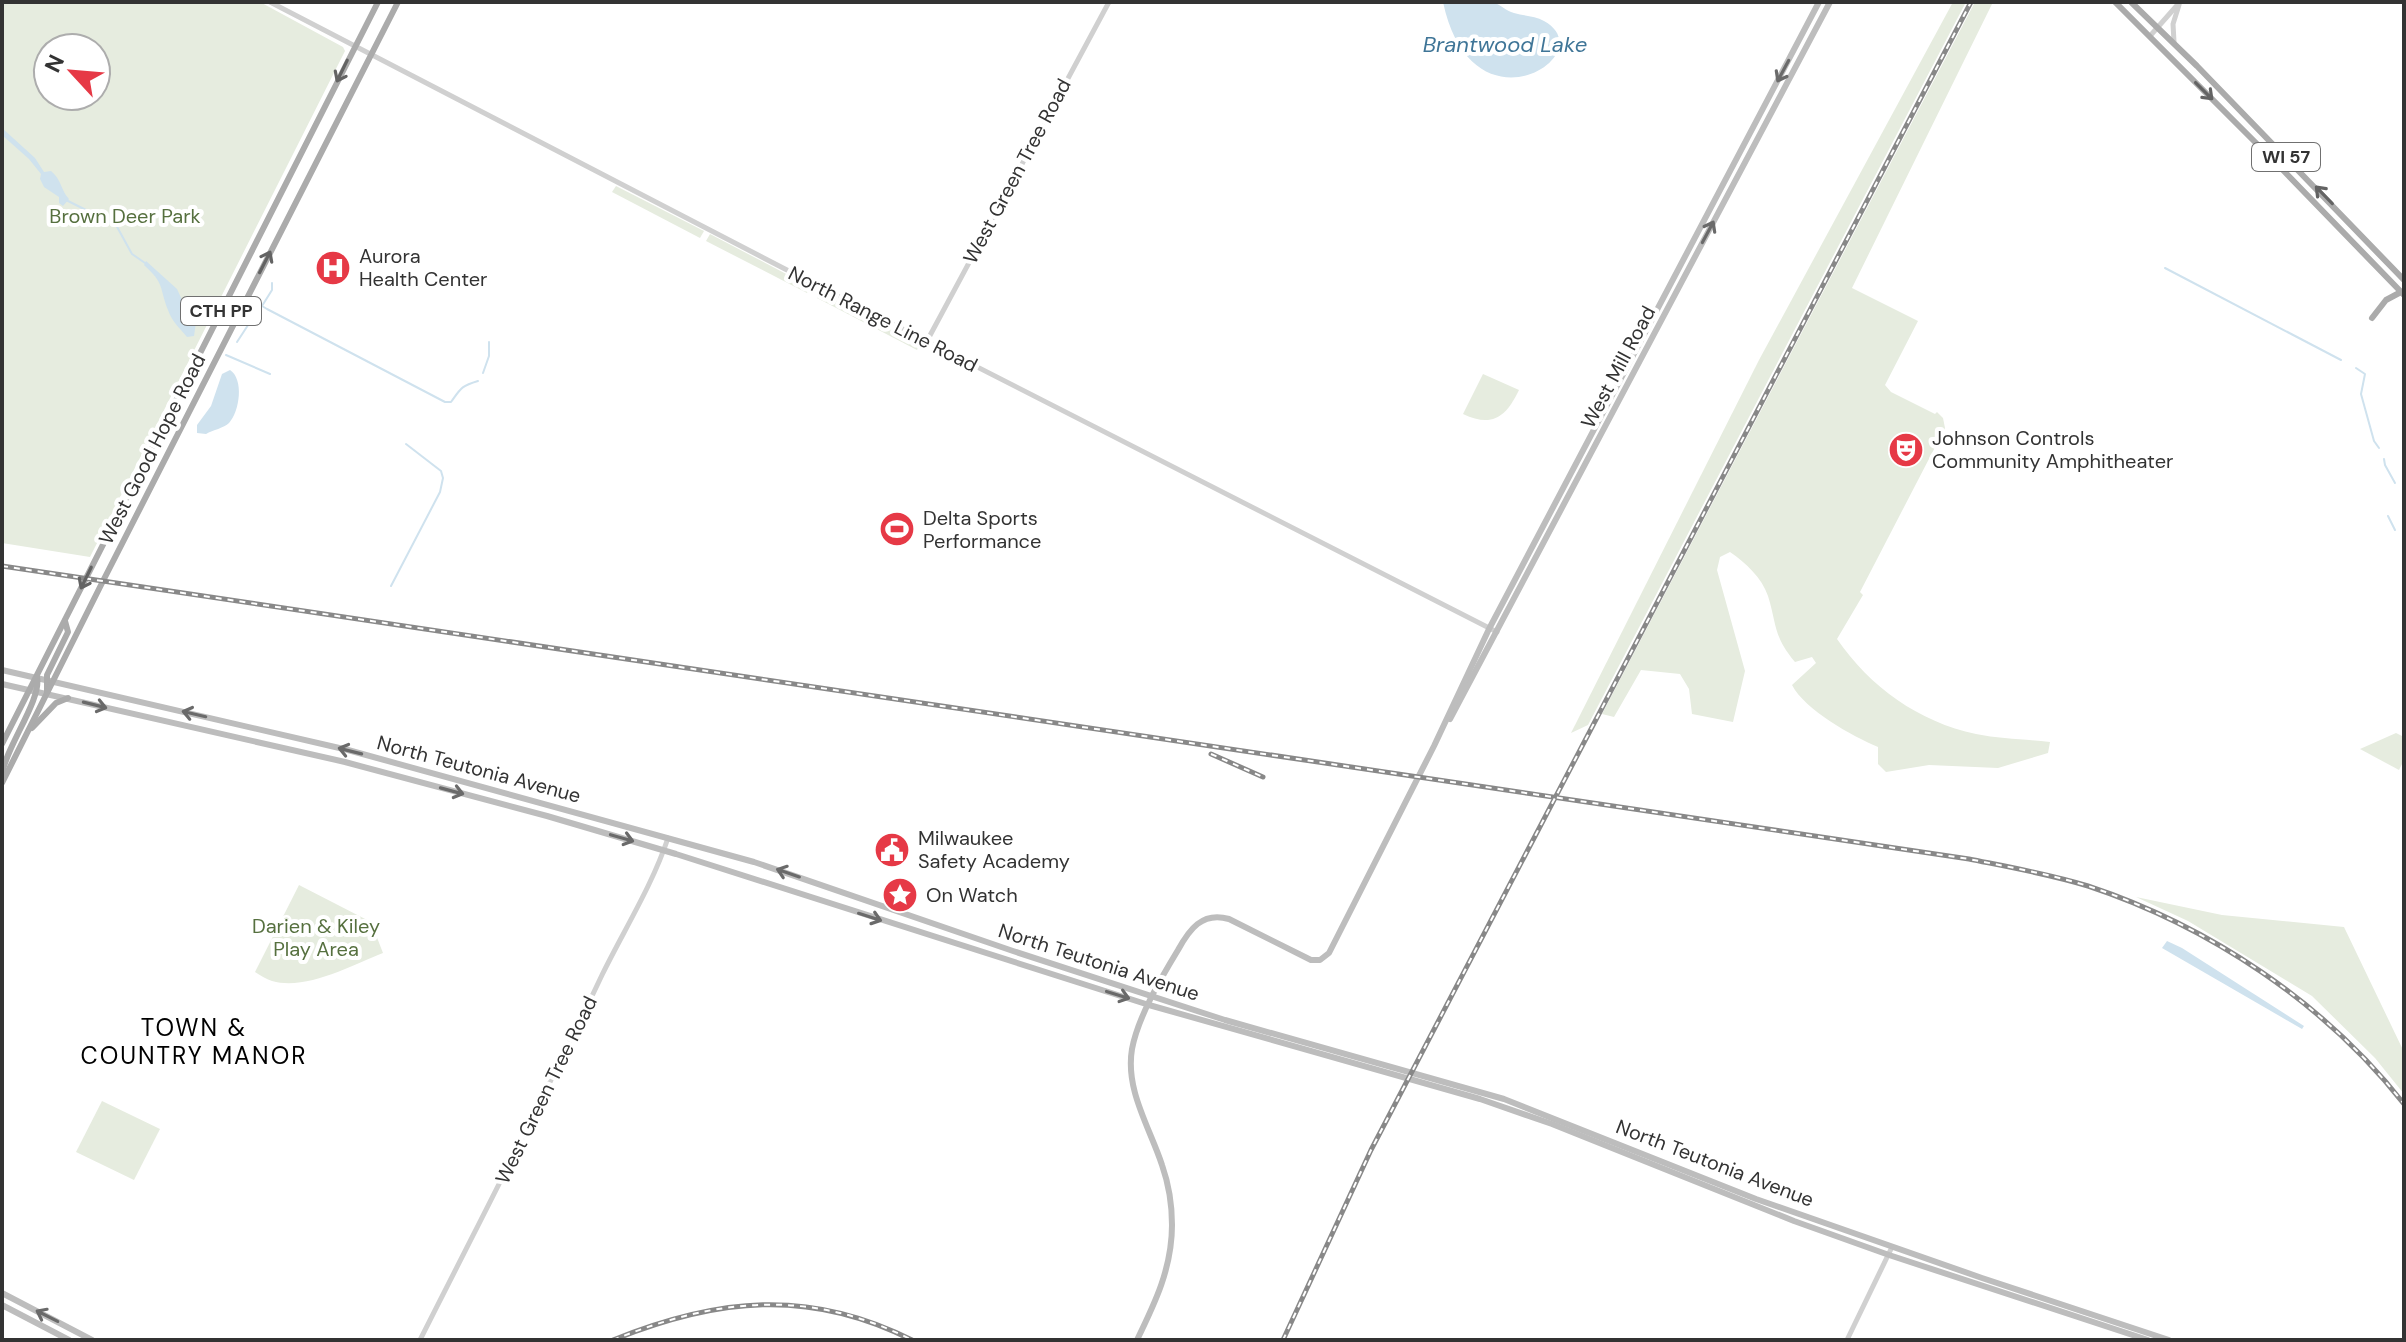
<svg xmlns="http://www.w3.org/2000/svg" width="2406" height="1342" font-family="'DM Sans',sans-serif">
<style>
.green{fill:#e6ecdf;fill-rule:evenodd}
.water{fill:#cfe2ee}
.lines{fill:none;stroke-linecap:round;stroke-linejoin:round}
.stream{stroke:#cfe2ee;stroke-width:2}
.tertiary{stroke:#d0d0d0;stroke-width:5}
.secondary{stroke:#bdbdbd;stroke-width:6}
.primary{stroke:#ababab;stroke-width:6}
.rail-casing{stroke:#888;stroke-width:5}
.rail{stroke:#fff;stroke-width:2;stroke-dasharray:6;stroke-linecap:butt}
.oneway{stroke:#636363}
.oneway2{stroke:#6a6a6a}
.labels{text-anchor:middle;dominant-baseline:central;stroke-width:8;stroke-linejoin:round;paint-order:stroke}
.shield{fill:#fff;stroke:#707070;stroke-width:2}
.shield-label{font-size:18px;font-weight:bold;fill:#333}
.street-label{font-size:20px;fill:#333;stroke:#fff}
.park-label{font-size:20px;fill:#56703f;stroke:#fff}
.poi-label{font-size:20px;fill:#333;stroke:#fff;text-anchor:start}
.water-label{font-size:22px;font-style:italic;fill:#3f7597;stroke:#fff}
.quarter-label{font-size:24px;letter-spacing:2px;fill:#000;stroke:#fff}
</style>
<rect width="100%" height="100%" fill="#fff"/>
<g class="green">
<path d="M2,2h258l83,45 2,4 -255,506 -88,-14zM48,48h48v48h-48z"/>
<polygon points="1953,2 1966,2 1588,725 1571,733 1759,360"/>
<path d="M1975,2h18l-141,286 66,33 -33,64 6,7 44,22 2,-2 6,6 2,10 -85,164 3,3 -26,44c33,48 82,83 139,95 24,5 49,5 74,8l-2,11 -50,15 -69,-3 -43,7 -8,-8v-17c-26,-11 -73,-37 -86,-62l24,-22 -4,-6 -17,5c-22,-26 -18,-37 -27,-66 -6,-18 -22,-33 -38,-44l-10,5 -3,13 28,101 -12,51 -41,-8 -3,-25 -9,-15 -39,-4 -27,47 -12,-3z"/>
<polygon points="616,186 704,231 700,238 612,192"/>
<polygon points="710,234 811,287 807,293 706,241"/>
<polygon points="821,291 920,344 917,350 817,298"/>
<path d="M1483,374l36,16c-13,27 -27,38 -56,24z"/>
<polygon points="2396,733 2404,737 2404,760 2399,770 2360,749"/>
<path d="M299,885l72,37 12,31c-31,12 -77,38 -111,28 -6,-2 -12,-6 -17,-9z"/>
<polygon points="2136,897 2222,915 2344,927 2404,1052 2404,1094 2375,1058 2312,996 2188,921"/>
<polygon points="102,1101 160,1129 134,1180 76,1152"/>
</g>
<g class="water">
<path d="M1443,2c11,0 41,-2 49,0 8,2 14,9 22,11 10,3 21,3 30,8 60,33 -72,118 -101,-19z"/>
<path d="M2,128l33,30 9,14 7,-1c11,9 10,20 18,28l-6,7 -4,-3v-6l-15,-10 -4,-8 1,-5 -12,-15 -27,-24z"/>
<path d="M146,261l31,28 6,13 10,7 4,7 -3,20 -7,1c-7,-9 -15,-15 -19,-27 -9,-23 -3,-26 -24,-45z"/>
<path d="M230,370c14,9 10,41 -1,53 -5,5 -16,7 -23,11l-9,-1v-8l14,-19 11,-32z"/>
<polygon points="2167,941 2182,948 2304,1026 2302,1029 2162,948"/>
</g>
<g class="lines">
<g class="stream">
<polyline points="66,200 116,225 132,254 145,263"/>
<polyline points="2165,268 2341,360"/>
<path d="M272,283v7l-10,16 5,3 178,93h6c10,-14 10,-16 27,-21"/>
<polyline points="237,342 252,319"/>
<polyline points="226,355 270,374"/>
<polyline points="2356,368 2365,374 2361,394 2374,441 2379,448"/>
<polyline points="483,373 489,356 489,342"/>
<polyline points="2384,459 2385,465 2395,483"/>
<polyline points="2388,516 2395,530"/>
<polyline points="391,586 440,492 443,478 441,471 406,444"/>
</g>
<g class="tertiary">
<polyline points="270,2 785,269 1497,632"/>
<polyline points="2150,36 2180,2"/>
<polyline points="2174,42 2173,24 2179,5"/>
<polyline points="927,341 1109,2"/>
<path d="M420,1340c61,-121 124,-242 182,-365 22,-45 50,-89 66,-137"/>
<polyline points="1847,1340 1892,1247"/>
</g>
<g class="secondary">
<polyline points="2,670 348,750 754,862 1013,951 1225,1020 1504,1099 1756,1199 1982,1278 2169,1340"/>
<polyline points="2,684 345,762 547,816 676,854 1149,1005 1480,1099 1552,1124 1794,1221 1889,1255 2148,1340"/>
<polyline points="1450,719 1830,2"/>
<polyline points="2,1293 92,1340"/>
<polyline points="2,1305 69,1340"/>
<path d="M1137,1340c18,-37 35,-72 35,-115 0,-20 -3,-40 -10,-60 -12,-37 -37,-75 -30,-116 6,-32 29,-71 46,-99 11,-20 24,-39 51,-31l82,41h9l9,-7 105,-207 55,-117 330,-627"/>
</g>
<g class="primary">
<polyline points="2115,2 2280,167 2404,295"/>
<polyline points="2131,2 2197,66 2404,280"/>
<polyline points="2372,318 2386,300 2401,292"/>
<polyline points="47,692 47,675 68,632 65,621"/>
<polyline points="32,728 56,703 68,698"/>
<polyline points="2,744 378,2"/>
<path d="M2,774c4,-27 40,-75 35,-97"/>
<polyline points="2,783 103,581 398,2"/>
</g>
<defs>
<g id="rail">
<path d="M2,566l1967,293c40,8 80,15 119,27 121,40 237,117 316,218"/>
<polyline points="1211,754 1263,777"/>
<path d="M613,1340c104,-42 196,-52 299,0"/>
<polyline points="1283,1340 1371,1150 1971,2"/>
</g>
</defs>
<use href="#rail" class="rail-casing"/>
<use href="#rail" class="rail"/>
</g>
<defs><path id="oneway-shaft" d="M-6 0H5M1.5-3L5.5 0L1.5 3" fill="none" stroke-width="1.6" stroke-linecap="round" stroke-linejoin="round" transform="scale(2)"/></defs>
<g class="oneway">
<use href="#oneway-shaft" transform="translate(342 71) rotate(116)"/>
<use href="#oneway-shaft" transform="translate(2204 91) rotate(45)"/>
<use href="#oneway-shaft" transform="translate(2324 195) rotate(-134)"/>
<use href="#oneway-shaft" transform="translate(265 262) rotate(-63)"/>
<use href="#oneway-shaft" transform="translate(86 578) rotate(116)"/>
</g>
<g class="oneway2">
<use href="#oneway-shaft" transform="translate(1783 71) rotate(118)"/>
<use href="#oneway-shaft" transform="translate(1708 232) rotate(-62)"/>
<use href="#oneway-shaft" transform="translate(95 705) rotate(14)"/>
<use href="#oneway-shaft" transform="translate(194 714) rotate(-167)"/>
<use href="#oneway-shaft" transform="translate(350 751) rotate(-166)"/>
<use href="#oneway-shaft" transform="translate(452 791) rotate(15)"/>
<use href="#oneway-shaft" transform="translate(622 838) rotate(16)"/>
<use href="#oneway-shaft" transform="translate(788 873) rotate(-161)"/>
<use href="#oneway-shaft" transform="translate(870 917) rotate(18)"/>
<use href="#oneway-shaft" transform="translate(1118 995) rotate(17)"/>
<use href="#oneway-shaft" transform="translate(47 1316) rotate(-153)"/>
</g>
<defs>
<symbol id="hospital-disc" viewBox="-11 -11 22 22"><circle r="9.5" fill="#e63946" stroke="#fff"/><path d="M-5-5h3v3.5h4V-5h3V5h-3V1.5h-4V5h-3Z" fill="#fff"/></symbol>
<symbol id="theatre-disc" viewBox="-11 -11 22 22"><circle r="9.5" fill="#e63946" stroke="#fff"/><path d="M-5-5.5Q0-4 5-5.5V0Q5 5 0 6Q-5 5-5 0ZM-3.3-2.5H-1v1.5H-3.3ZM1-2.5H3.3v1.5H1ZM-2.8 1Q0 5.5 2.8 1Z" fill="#fff"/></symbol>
<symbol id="stadium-disc" viewBox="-11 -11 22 22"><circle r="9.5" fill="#e63946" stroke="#fff"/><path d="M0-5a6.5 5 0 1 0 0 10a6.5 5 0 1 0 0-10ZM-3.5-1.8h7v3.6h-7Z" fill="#fff"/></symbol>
<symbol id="civic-disc" viewBox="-11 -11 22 22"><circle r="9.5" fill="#e63946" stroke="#fff"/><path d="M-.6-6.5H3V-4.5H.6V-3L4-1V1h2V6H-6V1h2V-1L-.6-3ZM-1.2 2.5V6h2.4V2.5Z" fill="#fff"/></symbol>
<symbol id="sight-disc" viewBox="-11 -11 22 22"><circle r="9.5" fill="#e63946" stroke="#fff"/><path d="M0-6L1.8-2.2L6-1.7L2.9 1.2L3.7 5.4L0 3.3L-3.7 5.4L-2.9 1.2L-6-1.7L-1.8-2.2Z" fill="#fff"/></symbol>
</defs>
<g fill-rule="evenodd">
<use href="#hospital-disc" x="313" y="248" width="40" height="40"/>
<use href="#theatre-disc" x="1886" y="430" width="40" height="40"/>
<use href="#stadium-disc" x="877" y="509" width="40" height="40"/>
<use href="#civic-disc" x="872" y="830" width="40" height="40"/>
<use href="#sight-disc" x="880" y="875" width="40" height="40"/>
</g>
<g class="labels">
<g class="shield">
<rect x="2252" y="143" width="68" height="28" rx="6"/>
<rect x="181" y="297" width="80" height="28" rx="6"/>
</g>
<g class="shield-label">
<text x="2286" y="157">WI 57</text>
<text x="221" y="311">CTH PP</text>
</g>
<g class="street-label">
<text transform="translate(1017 171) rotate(-62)">West Green Tree Road</text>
<text transform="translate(883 319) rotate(27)">North Range Line Road</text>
<text transform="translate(1618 367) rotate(-62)">West Mill Road</text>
<text transform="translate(152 449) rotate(-63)">West Good Hope Road</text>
<text transform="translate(479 769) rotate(15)">North Teutonia Avenue</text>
<text transform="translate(1099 962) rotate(18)">North Teutonia Avenue</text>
<text transform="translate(546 1090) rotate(-64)">West Green Tree Road</text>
<text transform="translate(1715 1163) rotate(21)">North Teutonia Avenue</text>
</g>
<g class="park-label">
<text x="125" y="216">Brown Deer Park</text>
<text x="316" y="926">Darien &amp; Kiley<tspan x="316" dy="23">Play Area</tspan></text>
</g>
<g class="poi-label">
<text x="359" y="256">Aurora<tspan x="359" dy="23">Health Center</tspan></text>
<text x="1932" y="438">Johnson Controls<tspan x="1932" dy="23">Community Amphitheater</tspan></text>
<text x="923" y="518">Delta Sports<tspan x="923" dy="23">Performance</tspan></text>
<text x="918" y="838">Milwaukee<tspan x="918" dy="23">Safety Academy</tspan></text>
<text x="926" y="895">On Watch</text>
</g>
<g class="water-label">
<text x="1505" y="44">Brantwood Lake</text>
</g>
<g class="quarter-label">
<text x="194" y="1027">TOWN &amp;<tspan x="194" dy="28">COUNTRY MANOR</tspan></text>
</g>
</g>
<rect width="2406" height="1342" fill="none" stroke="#333333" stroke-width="8"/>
<g transform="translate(72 72) rotate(296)"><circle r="38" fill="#ffffff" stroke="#adadad" stroke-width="2"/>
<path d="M0-6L14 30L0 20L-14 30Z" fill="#e63946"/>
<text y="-12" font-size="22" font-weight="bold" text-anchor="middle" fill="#333333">N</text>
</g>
</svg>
